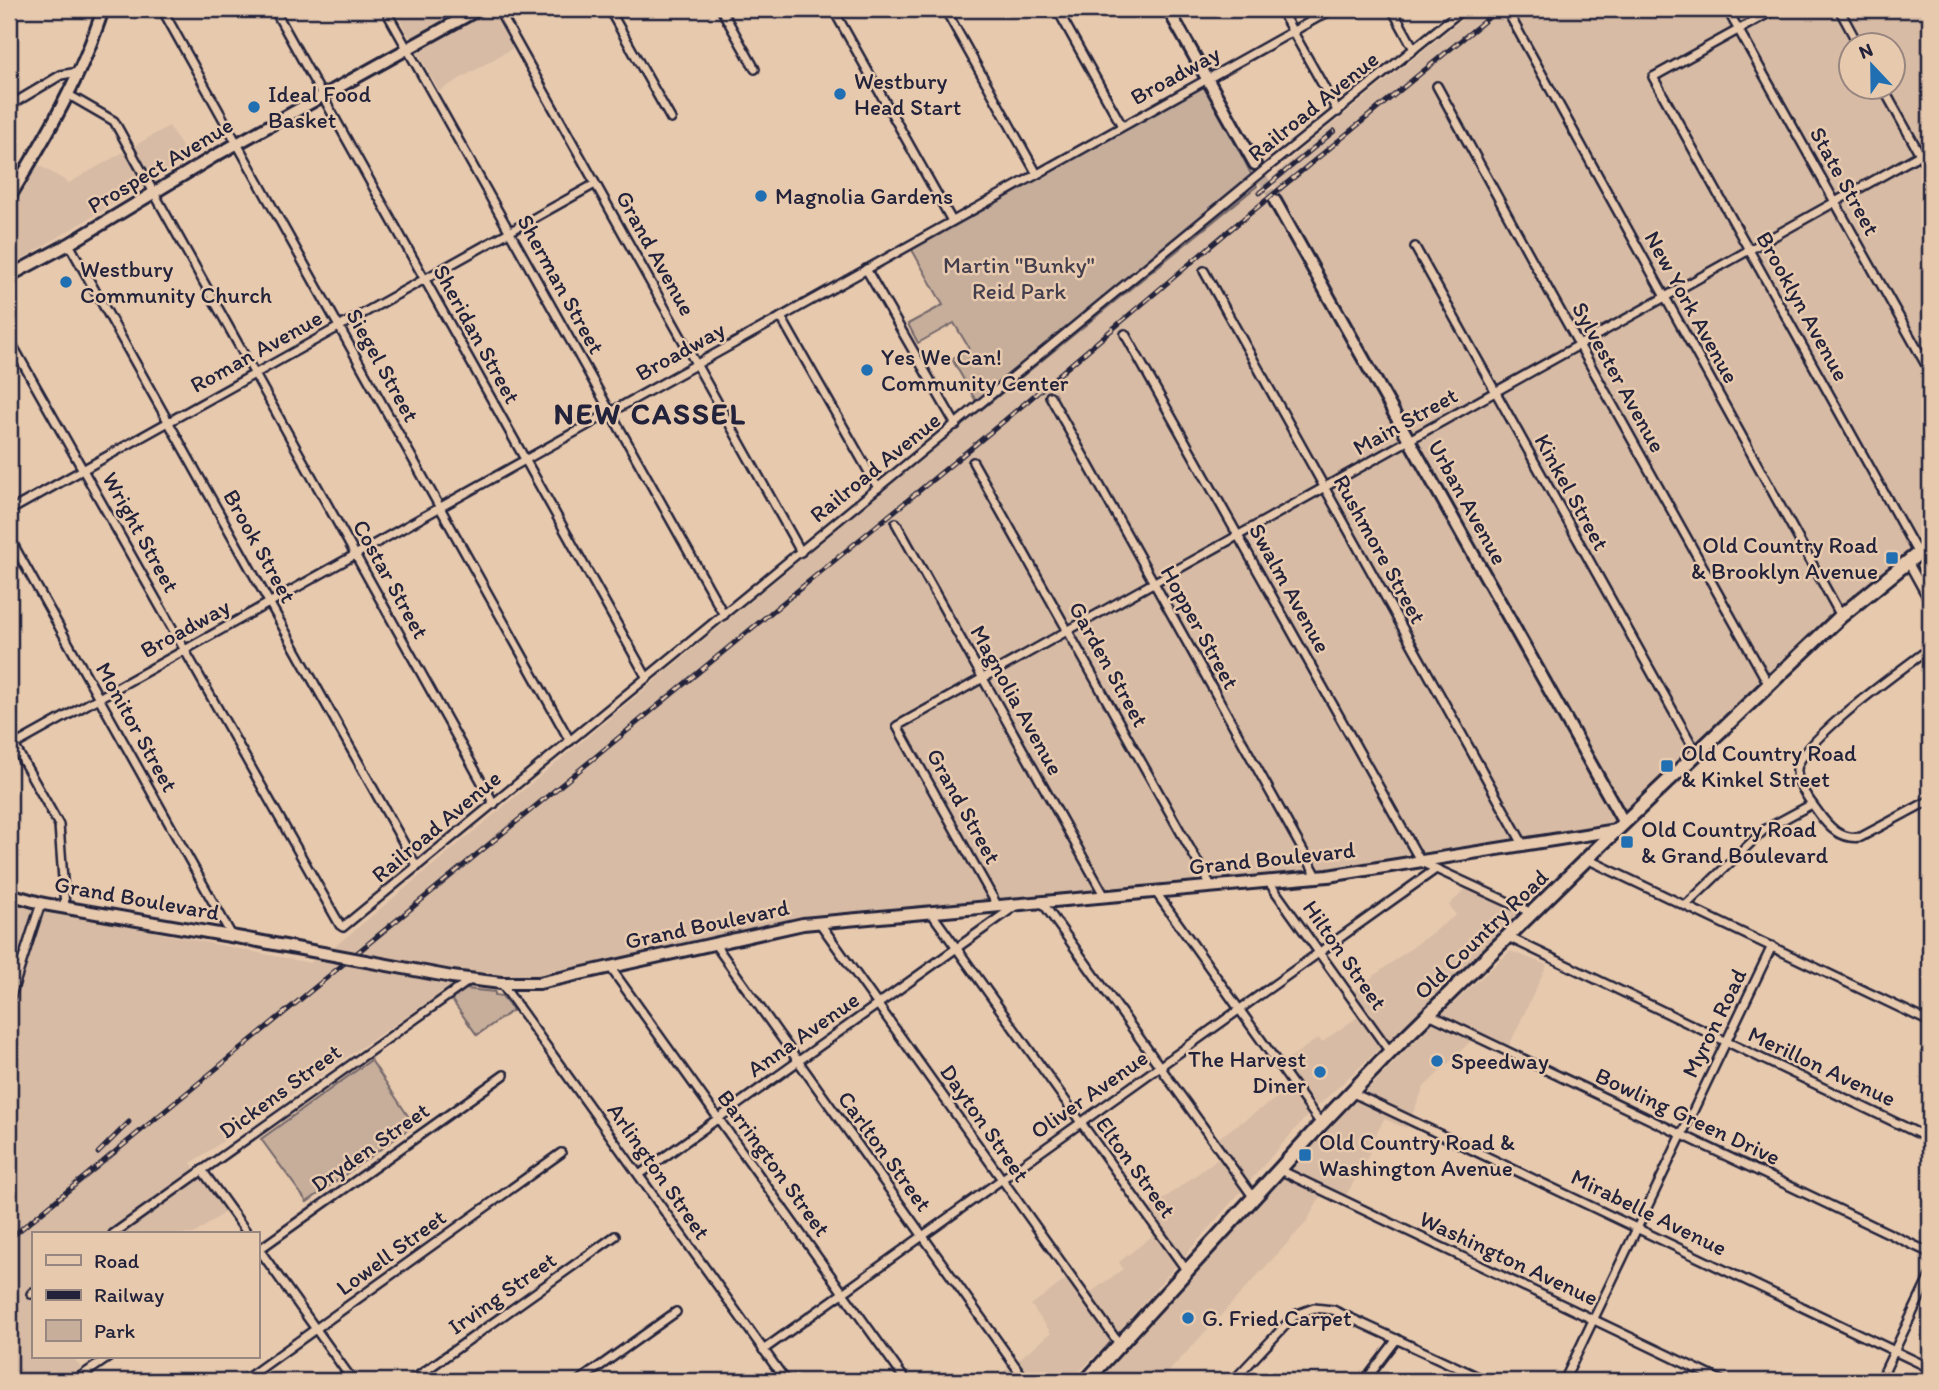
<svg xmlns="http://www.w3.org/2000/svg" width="1939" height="1390" font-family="Itim,sans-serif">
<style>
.built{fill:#d7bba4;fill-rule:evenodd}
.green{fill:#c6ae9b;stroke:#74686b;stroke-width:2}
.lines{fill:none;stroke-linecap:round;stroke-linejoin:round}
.secondary-tunnel{stroke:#c0a897;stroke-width:10;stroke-dasharray:10 5;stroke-linecap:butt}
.street-casing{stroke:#22223b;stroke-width:12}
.secondary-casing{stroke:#22223b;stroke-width:16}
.primary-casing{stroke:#22223b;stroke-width:18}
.street{stroke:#e7c9ae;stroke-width:7}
.secondary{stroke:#e7c9ae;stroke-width:10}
.primary{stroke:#e7c9ae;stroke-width:12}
.rail-casing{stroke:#22223b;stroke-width:5}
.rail{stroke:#e7c9ae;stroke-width:2.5;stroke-dasharray:8;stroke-linecap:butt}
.street-bridge-casing{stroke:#22223b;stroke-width:12;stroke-linecap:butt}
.secondary-bridge-casing{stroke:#22223b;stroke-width:16;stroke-linecap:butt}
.street-bridge{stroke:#e7c9ae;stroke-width:7}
.secondary-bridge{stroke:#e7c9ae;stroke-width:10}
.poi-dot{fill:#1f6fb2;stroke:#e7c9ae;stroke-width:2.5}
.labels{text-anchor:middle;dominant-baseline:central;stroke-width:5;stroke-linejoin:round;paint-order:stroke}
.street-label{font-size:23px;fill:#22223b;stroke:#e7c9ae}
.poi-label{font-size:23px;fill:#22223b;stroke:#e7c9ae;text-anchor:start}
.park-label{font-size:23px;fill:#433e4e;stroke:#e7c9ae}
.district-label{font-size:30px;font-weight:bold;letter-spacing:2px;fill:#22223b;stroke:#e7c9ae}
</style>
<rect width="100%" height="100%" fill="#e7c9ae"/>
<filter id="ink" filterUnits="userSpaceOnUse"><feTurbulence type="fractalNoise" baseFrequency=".0143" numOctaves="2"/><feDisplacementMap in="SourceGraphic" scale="14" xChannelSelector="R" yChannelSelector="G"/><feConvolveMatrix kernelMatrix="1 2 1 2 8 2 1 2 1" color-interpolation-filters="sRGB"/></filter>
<g filter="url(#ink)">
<g class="built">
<polygon points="394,9 490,9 513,48 439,91"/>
<path d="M1475,9h455v528l-56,44 -263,244 -198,33 -116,16 -504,45 -268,59 -59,-2 -275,187 34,49 -31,22h-161v123h40l8,11 -18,13h-54v-478l301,60 29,-20 642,-533 276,-224 13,20 11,-9 -10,-19 36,-33zM1852,46h42v42h-42z"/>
<polygon points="169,126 189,158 9,267 9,210 37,164 69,183"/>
<polygon points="1467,888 1523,915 1306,1117 1111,1340 1070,1381 992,1381 1051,1333 1031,1305 1072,1275 1087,1295 1123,1269 1119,1262 1160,1230 1147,1211 1226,1153 1218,1138 1297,1084 1283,1063 1318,1038 1322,1042 1366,1011 1352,992 1456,915 1449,905"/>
<polygon points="1510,951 1547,965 1508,1048 1476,1036 1424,1087 1406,1128 1384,1119 1368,1151 1370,1153 1344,1199 1324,1191 1305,1224 1160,1381 1099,1381 1288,1171 1439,1017"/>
</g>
<g class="green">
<polygon points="1206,84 1257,186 981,410 952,359 969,348 954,323 918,343 908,324 943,305 911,248"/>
<polygon points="466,989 495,992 495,995 502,996 513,1010 477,1035 451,999"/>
<polygon points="371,1060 414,1125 307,1202 261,1139"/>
</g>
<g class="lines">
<polyline class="secondary-tunnel" points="1255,164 1275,201"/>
<defs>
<g id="street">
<polyline points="162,9 570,741"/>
<polyline points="274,9 647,678"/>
<polyline points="385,9 724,615"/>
<polyline points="498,9 801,552"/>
<polyline points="609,9 671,119"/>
<polyline points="721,9 755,69"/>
<polyline points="833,9 952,221"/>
<polyline points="945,9 1037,174"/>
<polyline points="1057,9 1122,126"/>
<polyline points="1280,9 1338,112"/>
<polyline points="1392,9 1414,49"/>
<polyline points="1727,9 1930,372"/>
<polyline points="1776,9 1653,77 1918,554"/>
<polyline points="1839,9 1859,46"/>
<polyline points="1510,16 1841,616"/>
<polyline points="1437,86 1548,289 1769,685"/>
<polyline points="1883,88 1930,172"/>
<polyline points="69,95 114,121 494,804"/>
<polyline points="9,106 61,75 78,72"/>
<polyline points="1274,162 1463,9"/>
<polyline points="69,244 417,867"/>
<polyline points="1415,247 1697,754"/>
<polyline points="866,269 956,425"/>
<polyline points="1204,271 1524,846"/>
<polyline points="781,317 878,488"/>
<polyline points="1125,334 1421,862 1532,913"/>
<polyline points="9,339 340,925 343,927 1244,187"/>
<polyline points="1050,396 1317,876"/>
<polyline points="973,462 1211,886"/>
<polyline points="9,511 595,184"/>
<polyline points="896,523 1104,895"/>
<polyline points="9,537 232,936"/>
<polyline points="1908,562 1930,602"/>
<path d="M1930,648c-26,20 -129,92 -133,121 -1,15 13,32 21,43 11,16 23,28 43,25l69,-37"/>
<polyline points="9,736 59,825 65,907"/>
<polyline points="9,748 1333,9"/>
<polyline points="1587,859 1930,1022"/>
<polyline points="1268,881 1390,1052"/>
<polyline points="1155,891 1321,1124"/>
<polyline points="1042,902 1254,1198"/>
<polyline points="997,905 897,726 1930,149"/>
<polyline points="1686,905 1764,830 1812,804"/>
<polyline points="930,911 1187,1271"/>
<polyline points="819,922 1120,1345"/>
<polyline points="1508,937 1930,1139"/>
<polyline points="714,943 1026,1381"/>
<polyline points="610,967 906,1381"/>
<polyline points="501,983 786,1381"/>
<polyline points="9,1002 41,903"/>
<polyline points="1429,1014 1930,1253"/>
<polyline points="1351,1092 1930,1368"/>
<polyline points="202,1170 248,1234"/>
<polyline points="1280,1170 1722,1381"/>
<polyline points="639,1175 1014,907"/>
<polyline points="113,1234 470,980"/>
<polyline points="258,1248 353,1381"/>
<polyline points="257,1251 504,1075"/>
<polyline points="31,1294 33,1292"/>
<polyline points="763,1350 1436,869"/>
<polyline points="74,1381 109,1357"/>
<polyline points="243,1381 561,1153"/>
<polyline points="411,1381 615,1236"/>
<polyline points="579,1381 676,1312"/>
<polyline points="1233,1381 1295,1315 1314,1308 1333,1310 1487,1381"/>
<polyline points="1365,1381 1397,1339"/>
<polyline points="1564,1381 1772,946"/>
<polyline points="1880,1381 1930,1276"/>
</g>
<g id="secondary">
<polyline points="1168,9 1255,164"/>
<path d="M9,198c37,-61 73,-122 94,-189"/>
<polyline points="1275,201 1624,823"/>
<polyline points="9,276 69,244 213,157 479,9"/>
<polyline points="9,894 44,904 242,938"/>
<polyline points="452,977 501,983 539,983 803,924 1328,876 1616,830"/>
</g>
<polyline id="primary" points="1086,1381 1321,1124 1390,1052 1606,840 1841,616 1930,544"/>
</defs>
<use href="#street" class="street-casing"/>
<use href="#secondary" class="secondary-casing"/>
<use href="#primary" class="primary-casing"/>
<use href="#street" class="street"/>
<use href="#secondary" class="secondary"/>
<use href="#primary" class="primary"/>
<defs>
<g id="rail">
<polyline points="1259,193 1334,131"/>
<polyline points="98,1153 129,1122"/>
<polyline points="9,1239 1004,421 1226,233 1499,9"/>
</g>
</defs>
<use href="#rail" class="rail-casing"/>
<use href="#rail" class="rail"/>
<defs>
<polyline id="street-bridge" points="1244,187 1274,162"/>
<polyline id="secondary-bridge" points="242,938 452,977"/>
</defs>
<use href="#street-bridge" class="street-bridge-casing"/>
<use href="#secondary-bridge" class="secondary-bridge-casing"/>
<use href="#street-bridge" class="street-bridge"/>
<use href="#secondary-bridge" class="secondary-bridge"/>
</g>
</g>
<g class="poi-dot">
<circle cx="840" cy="94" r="7"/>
<circle cx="254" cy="107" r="7"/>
<circle cx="761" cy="196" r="7"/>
<circle cx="66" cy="282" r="7"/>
<circle cx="867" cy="370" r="7"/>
<rect x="1885" y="551" width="14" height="14" rx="3.5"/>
<rect x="1660" y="759" width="14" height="14" rx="3.5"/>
<rect x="1620" y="835" width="14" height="14" rx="3.5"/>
<circle cx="1437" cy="1061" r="7"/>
<circle cx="1320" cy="1072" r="7"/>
<rect x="1298" y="1148" width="14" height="14" rx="3.5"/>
<circle cx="1188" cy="1318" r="7"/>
</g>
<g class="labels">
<g class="street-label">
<text transform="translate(1175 75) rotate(-29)">Broadway</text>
<text transform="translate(1313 106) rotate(-39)">Railroad Avenue</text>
<text transform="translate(160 165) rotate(-31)">Prospect Avenue</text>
<text transform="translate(1845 181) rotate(61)">State Street</text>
<text transform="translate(656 253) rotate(61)">Grand Avenue</text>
<text transform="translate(561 284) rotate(61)">Sherman Street</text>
<text transform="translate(1803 306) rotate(61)">Brooklyn Avenue</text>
<text transform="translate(1692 307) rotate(61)">New York Avenue</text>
<text transform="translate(477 334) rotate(61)">Sheridan Street</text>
<text transform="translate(256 351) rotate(-29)">Roman Avenue</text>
<text transform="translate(680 351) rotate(-29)">Broadway</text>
<text transform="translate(383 365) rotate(61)">Siegel Street</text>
<text transform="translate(1619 377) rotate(61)">Sylvester Avenue</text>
<text transform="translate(1405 421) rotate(-29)">Main Street</text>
<text transform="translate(875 467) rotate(-39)">Railroad Avenue</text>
<text transform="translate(1572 492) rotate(61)">Kinkel Street</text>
<text transform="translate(1468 502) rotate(61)">Urban Avenue</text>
<text transform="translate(141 532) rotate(61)">Wright Street</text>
<text transform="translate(260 546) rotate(61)">Brook Street</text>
<text transform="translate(1380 549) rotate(61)">Rushmore Street</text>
<text transform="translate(391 579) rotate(61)">Costar Street</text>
<text transform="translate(1290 588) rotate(61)">Swalm Avenue</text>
<text transform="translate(1200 627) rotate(61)">Hopper Street</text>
<text transform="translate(185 628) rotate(-29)">Broadway</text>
<text transform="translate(1109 664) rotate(61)">Garden Street</text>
<text transform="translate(1017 700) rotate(61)">Magnolia Avenue</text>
<text transform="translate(137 727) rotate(61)">Monitor Street</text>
<text transform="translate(964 806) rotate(61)">Grand Street</text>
<text transform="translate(436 826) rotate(-40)">Railroad Avenue</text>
<text transform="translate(1272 858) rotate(-6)">Grand Boulevard</text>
<text transform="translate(137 898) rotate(10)">Grand Boulevard</text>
<text transform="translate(707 924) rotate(-12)">Grand Boulevard</text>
<text transform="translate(1481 934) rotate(-44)">Old Country Road</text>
<text transform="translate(1345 955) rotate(55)">Hilton Street</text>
<text transform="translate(1714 1023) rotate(-64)">Myron Road</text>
<text transform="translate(803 1034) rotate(-35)">Anna Avenue</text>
<text transform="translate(1822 1066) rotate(25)">Merillon Avenue</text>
<text transform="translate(280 1091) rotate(-36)">Dickens Street</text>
<text transform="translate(1089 1094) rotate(-35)">Oliver Avenue</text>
<text transform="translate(1688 1116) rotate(25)">Bowling Green Drive</text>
<text transform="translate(985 1123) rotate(55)">Dayton Street</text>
<text transform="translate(370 1147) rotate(-35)">Dryden Street</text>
<text transform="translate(885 1151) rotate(54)">Carlton Street</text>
<text transform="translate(774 1163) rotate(54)">Barrington Street</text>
<text transform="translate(1136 1167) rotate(54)">Elton Street</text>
<text transform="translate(659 1171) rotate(55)">Arlington Street</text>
<text transform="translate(1649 1212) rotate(26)">Mirabelle Avenue</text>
<text transform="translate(391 1252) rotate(-36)">Lowell Street</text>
<text transform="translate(1509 1258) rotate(25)">Washington Avenue</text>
<text transform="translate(502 1293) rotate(-35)">Irving Street</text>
</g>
<g class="poi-label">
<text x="854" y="81">Westbury<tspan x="854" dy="26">Head Start</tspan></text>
<text x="268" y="94">Ideal Food<tspan x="268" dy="26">Basket</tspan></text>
<text x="775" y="196">Magnolia Gardens</text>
<text x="80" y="269">Westbury<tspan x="80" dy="26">Community Church</tspan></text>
<text x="881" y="357">Yes We Can!<tspan x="881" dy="26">Community Center</tspan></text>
<text x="1878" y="545" text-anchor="end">Old Country Road<tspan x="1878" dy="26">&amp; Brooklyn Avenue</tspan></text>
<text x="1681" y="753">Old Country Road<tspan x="1681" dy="26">&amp; Kinkel Street</tspan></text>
<text x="1641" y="829">Old Country Road<tspan x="1641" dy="26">&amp; Grand Boulevard</tspan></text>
<text x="1306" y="1059" text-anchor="end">The Harvest<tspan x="1306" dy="26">Diner</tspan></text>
<text x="1451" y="1061">Speedway</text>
<text x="1319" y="1142">Old Country Road &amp;<tspan x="1319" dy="26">Washington Avenue</tspan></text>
<text x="1202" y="1318">G. Fried Carpet</text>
</g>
<g class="park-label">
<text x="1019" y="265">Martin "Bunky"<tspan x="1019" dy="26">Reid Park</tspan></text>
</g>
<g class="district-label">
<text x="650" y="413">NEW CASSEL</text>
</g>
</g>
<rect width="1939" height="1390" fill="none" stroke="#e7c9ae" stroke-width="35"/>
<rect x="18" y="18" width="1904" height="1355" fill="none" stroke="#22223b" stroke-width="2.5" filter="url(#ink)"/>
<rect x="32" y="1232" width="228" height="126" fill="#e7c9ae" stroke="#988680" stroke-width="2"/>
<rect x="46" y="1255" width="35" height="10" fill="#e7c9ae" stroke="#988680" stroke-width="2"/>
<text x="94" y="1268" font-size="21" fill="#22223b">Road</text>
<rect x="46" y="1290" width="35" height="10" fill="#22223b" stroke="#988680" stroke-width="2"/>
<text x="94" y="1302" font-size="21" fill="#22223b">Railway</text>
<rect x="46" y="1320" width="35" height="21" fill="#c6ae9b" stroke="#988680" stroke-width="2"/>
<text x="94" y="1338" font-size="21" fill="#22223b">Park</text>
<g transform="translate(1872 66) rotate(338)"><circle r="33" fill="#e7c9ae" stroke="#988680" stroke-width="2"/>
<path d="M0-5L12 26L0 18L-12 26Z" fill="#1f6fb2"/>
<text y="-10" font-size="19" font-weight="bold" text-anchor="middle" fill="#22223b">N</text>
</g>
</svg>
